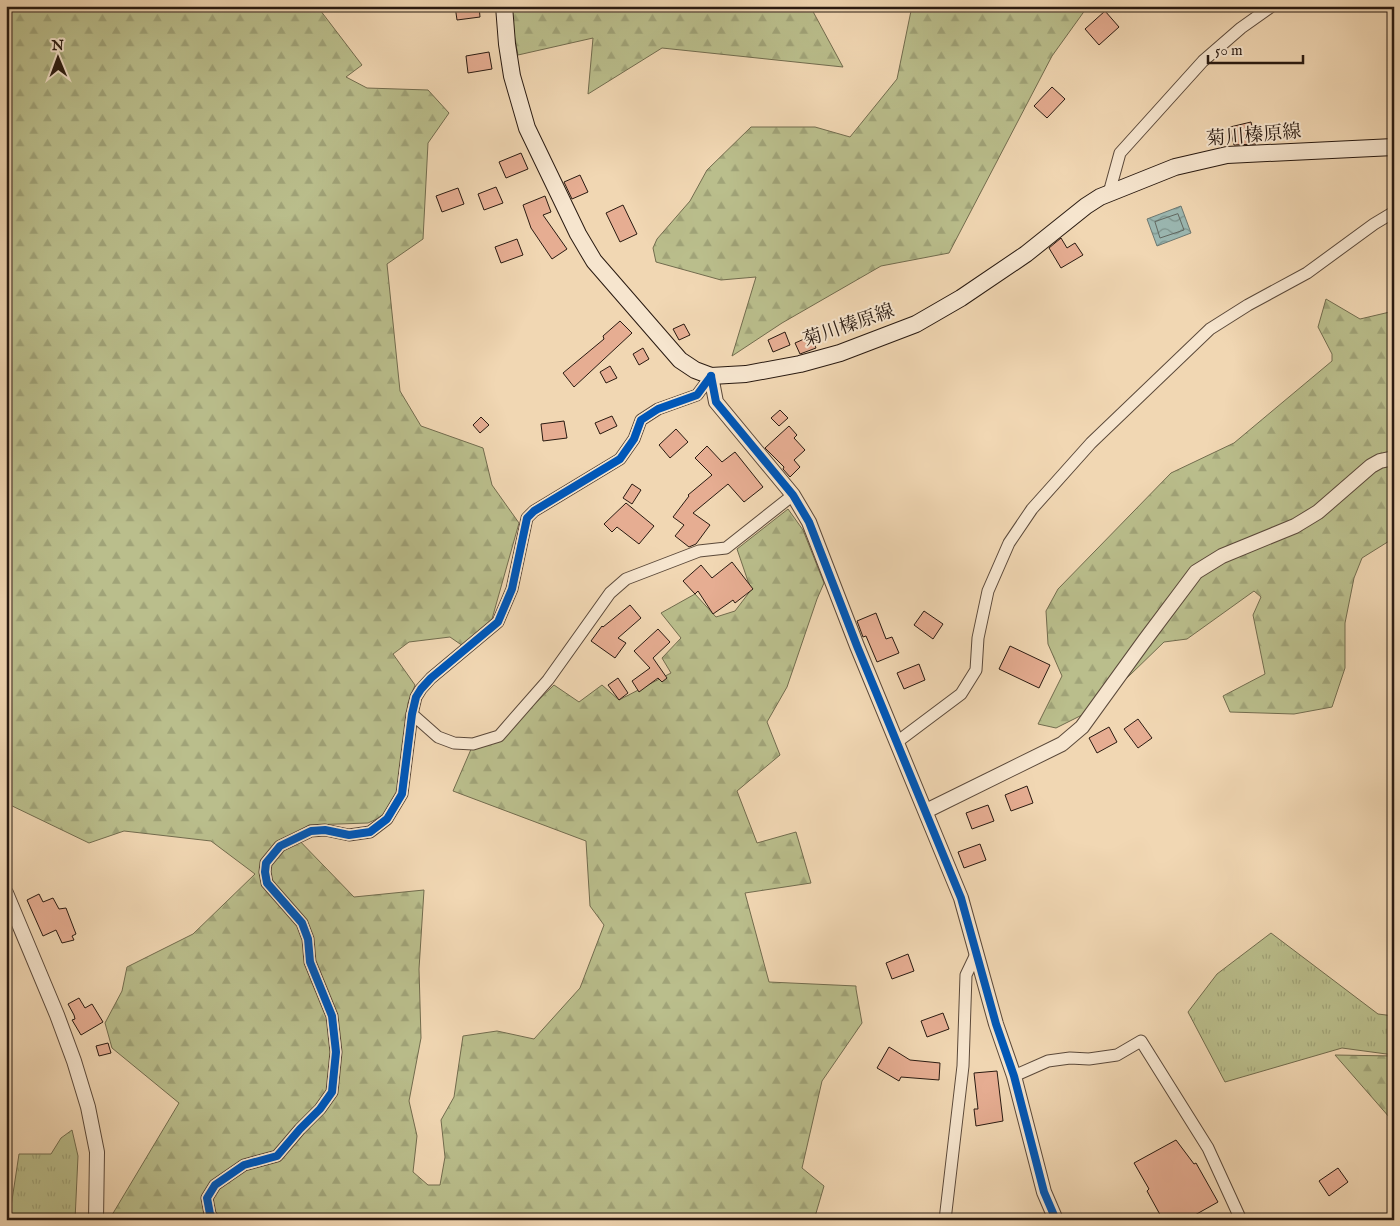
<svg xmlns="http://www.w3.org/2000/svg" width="1400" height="1226" font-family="'IM FELL English','Noto Serif JP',serif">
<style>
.grass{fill:url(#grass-tufts);stroke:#726c4e}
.forest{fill:url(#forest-firs);stroke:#726c4e}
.water{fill:url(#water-waves);stroke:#6d7972}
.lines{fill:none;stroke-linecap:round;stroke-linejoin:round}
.shore{stroke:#626962;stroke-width:1}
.building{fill:#e6ad92;stroke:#291a11}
.minor-casing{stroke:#5b493a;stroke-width:13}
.tertiary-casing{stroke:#5b493a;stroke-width:16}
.secondary-casing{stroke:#291a11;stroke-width:18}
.minor{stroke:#f6e5ce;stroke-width:11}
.tertiary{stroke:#f6e5ce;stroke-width:14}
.secondary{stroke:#f6e5ce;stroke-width:16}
.cycleway-casing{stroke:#f6e5ce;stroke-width:11}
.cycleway{stroke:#0057b8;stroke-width:8}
.labels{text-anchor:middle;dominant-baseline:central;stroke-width:4;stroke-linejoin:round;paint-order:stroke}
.street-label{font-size:19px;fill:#291a11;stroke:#f6e5ce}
</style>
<defs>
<pattern id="grass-tufts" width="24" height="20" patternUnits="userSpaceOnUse" patternTransform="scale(1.25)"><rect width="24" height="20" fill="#babe8c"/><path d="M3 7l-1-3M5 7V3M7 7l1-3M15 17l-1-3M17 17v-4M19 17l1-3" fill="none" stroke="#a0a378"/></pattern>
<pattern id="forest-firs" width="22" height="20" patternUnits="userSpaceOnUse" patternTransform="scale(1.25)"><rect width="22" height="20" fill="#babe8c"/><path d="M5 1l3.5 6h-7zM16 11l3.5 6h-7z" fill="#a0a378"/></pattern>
<pattern id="water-waves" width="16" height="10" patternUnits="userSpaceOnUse" patternTransform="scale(1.25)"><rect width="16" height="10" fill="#9bb8b2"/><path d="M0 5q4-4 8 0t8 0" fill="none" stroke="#7e958f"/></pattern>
</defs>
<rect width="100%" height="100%" fill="#f1d7b3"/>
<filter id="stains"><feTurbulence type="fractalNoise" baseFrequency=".004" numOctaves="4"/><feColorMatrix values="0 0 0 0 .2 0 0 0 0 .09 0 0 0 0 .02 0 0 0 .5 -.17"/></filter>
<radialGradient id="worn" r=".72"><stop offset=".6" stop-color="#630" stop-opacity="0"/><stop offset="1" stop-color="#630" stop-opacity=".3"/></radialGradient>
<g class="grass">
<polygon points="1271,933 1378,1014 1394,1016 1394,1055 1342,1048 1225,1082 1188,1012 1217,974"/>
<polygon points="72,1130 78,1156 75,1220 9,1220 19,1154 51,1154 61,1138"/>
</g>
<g class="forest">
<polygon points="6,6 317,6 362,65 346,77 367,88 428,90 449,113 428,143 423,239 387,264 400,391 421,426 483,448 492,485 519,523 492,619 463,646 450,637 409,642 393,654 415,685 408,703 397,796 383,816 368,823 309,825 293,834 354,897 424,890 419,969 421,1038 409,1101 417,1136 413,1172 428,1185 440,1185 445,1157 441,1120 454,1097 463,1036 497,1031 534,1039 580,988 604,925 590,906 586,841 453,791 472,747 499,738 554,685 579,702 602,685 619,700 671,673 662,658 681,638 661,613 695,594 716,617 735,611 751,590 737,549 788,509 803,530 824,583 817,599 787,687 767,722 780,755 737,791 757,843 796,832 811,883 745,893 769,982 856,986 856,989 862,1023 822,1081 802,1168 824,1186 814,1220 422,1220 412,1218 407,1220 109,1220 179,1103 112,1048 105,1023 122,991 127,967 193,934 255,874 211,841 124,831 89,843 6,803"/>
<polygon points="527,6 810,6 843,67 662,48 588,94 593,38 518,55 509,9"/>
<polygon points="912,6 1088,6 1052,56 949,253 881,266 782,323 732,356 756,277 721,280 656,262 653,248 657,239 690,201 707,170 751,127 815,127 850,137 897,79"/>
<polygon points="1326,299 1360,319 1394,311 1394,538 1362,558 1354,578 1345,623 1345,668 1332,707 1294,714 1230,712 1223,696 1265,674 1253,615 1261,597 1254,591 1187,639 1164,642 1096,708 1056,728 1038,724 1062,676 1048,644 1046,611 1058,589 1171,473 1234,443 1332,361 1332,354 1318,327"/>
<polygon points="1335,1055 1394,1056 1394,1132 1390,1118"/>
</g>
<polygon class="water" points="1181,206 1191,233 1157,246 1147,219"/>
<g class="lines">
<polygon class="shore" points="1178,214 1184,230 1160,238 1155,222"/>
</g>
<g class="building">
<polygon points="455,6 479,6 480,17 457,20"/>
<polygon points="1105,11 1119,27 1099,45 1085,29"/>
<polygon points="489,52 492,69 468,73 466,56"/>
<polygon points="1052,87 1065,99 1047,118 1034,106"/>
<polygon points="1251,122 1256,144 1234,145 1230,127"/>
<polygon points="521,153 528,169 506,178 499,162"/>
<polygon points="580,175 588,192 572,199 564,182"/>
<polygon points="496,187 503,203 484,210 478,194"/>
<polygon points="458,188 464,204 442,212 436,196"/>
<polygon points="545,196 551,212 543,215 567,249 552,259 531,228 523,205"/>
<polygon points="623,205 637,234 620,242 606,213"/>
<polygon points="1061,238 1067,248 1075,243 1083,255 1061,268 1049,248"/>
<polygon points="517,239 523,255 501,263 495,247"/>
<polygon points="620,321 632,333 574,387 563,373 604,339 603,336"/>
<polygon points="684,324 690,335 679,340 673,329"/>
<polygon points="785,332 790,345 773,352 768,340"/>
<polygon points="811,336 816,348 800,354 795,343"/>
<polygon points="643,348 649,359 639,365 633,354"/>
<polygon points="610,366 617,378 606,383 600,372"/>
<polygon points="780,410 788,418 779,426 771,418"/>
<polygon points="612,416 617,426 600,434 595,423"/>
<polygon points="481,417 489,425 480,433 473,425"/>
<polygon points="564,421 567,438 543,441 541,424"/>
<polygon points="789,426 797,435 794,438 805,450 794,460 800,467 790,477 783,469 784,467 765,448"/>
<polygon points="676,429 688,442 670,458 659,445"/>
<polygon points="707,446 722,462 735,452 763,487 744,502 728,484 693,513 710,525 696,544 689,547 675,536 684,525 673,517 689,496 688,495 712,475 695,458"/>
<polygon points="632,484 641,490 632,504 623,498"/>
<polygon points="626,503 654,526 639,544 617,527 612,532 604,524"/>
<polygon points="732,562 753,589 735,603 733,600 713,614 698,591 695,594 683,581 701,565 712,578"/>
<polygon points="630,605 641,618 618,638 626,643 615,658 591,641 602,626 603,627"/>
<polygon points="924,611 943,624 933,639 914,625"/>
<polygon points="876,613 886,639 892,637 899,653 877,662 866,636 863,637 857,621"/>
<polygon points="658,629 670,642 653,658 667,678 662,682 658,678 639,692 632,681 650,668 634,651"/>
<polygon points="1010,646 1050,665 1039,688 999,669"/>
<polygon points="919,664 925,680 904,689 897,673"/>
<polygon points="618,678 628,693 619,700 608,685"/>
<polygon points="1138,719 1152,738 1138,748 1124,729"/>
<polygon points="1109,727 1117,742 1097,753 1089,738"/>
<polygon points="1027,786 1033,803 1011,811 1005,795"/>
<polygon points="988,805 994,821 972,829 966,813"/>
<polygon points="980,844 986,860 964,868 958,852"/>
<polygon points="39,894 43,902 53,898 59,909 66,908 76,934 72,936 74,940 62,943 56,930 43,936 27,900"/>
<polygon points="908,954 914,971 892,979 886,963"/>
<polygon points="79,998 85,1008 92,1004 103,1022 81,1035 72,1020 75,1019 74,1015 68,1004"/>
<polygon points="943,1013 949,1029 927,1037 921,1021"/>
<polygon points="108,1043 111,1053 99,1056 96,1046"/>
<polygon points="889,1047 910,1060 940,1063 939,1080 901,1077 899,1081 877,1068"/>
<polygon points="997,1071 1003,1121 976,1126 974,1109 978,1109 974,1073"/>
<polygon points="1176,1140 1194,1164 1196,1163 1218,1202 1186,1220 1163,1220 1147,1191 1149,1189 1134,1163"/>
<polygon points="1338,1168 1348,1182 1329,1196 1319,1181"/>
</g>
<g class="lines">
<defs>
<g id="minor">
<polyline points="1109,193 1120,153 1203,61 1241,28 1272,6"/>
<polyline points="412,714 438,737 454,743 473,744 499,736 548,680 610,593 626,579 699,551 726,548 793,495"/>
<polyline points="897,742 961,694 976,670 978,638 988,591 1009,543 1032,509 1091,443 1210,329 1248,305 1307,273 1374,224 1394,212"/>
<polyline points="1014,1076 1048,1061 1070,1058 1089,1059 1117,1055 1141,1041 1208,1148 1241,1220"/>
<polyline points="214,1220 210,1214 207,1198 215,1185 244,1165 277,1156 300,1129 320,1109 332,1092 336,1052 332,1016 310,962 308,939 302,923 267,883 265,872 266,863 280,846 311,831 325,830 349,835 370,832 387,819 402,794 412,714 416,697 421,689 431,678 498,622 512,589 527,518 534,511 620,459 634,439 641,420 658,409 697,395 711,376"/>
<polyline points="945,1220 963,1066 966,975 977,952"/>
</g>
<g id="tertiary">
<polyline points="711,376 716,402 793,495 809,522 857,646 961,898 996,1024 1014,1076 1044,1192 1056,1220"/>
<polyline points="926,811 1062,744 1082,727 1145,640 1196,572 1222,556 1295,526 1318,512 1371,466 1380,461 1394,458"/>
<polyline points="6,893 57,1015 74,1061 88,1107 97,1152 96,1220"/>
</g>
<polyline id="secondary" points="504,6 507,44 512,76 527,128 578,234 594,261 680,360 695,370 711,376 746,374 800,364 840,353 916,324 961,298 1026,254 1086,206 1100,197 1175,167 1227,155 1394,147"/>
</defs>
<use href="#minor" class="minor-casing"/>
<use href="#tertiary" class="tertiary-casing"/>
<use href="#secondary" class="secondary-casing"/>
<use href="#minor" class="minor"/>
<use href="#tertiary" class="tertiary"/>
<use href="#secondary" class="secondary"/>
<defs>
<g id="cycleway">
<polyline points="711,376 716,402 793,495 809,522 857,646 961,898 996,1024 1014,1076 1044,1192 1056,1220"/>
<polyline points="214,1220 210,1214 207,1198 215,1185 244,1165 277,1156 300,1129 320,1109 332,1092 336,1052 332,1016 310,962 308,939 302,923 267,883 265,872 266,863 280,846 311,831 325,830 349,835 370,832 387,819 402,794 412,714 416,697 421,689 431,678 498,622 512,589 527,518 534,511 620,459 634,439 641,420 658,409 697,395 711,376"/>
</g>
</defs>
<use href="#cycleway" class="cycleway-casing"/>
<use href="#cycleway" class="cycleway"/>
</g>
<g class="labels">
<g class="street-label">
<text transform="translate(1254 136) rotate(-5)">菊川榛原線</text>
<text transform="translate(849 326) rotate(-19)">菊川榛原線</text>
</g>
</g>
<rect width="1400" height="1226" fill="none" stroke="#f1d7b3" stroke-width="25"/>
<rect x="8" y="8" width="1385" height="1211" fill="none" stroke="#291a11" stroke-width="2.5"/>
<rect x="12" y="12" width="1375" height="1201" fill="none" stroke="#291a11"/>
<g transform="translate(58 58) rotate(359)" stroke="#f6e5ce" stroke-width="4" paint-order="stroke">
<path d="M0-4L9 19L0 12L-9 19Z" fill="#291a11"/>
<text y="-8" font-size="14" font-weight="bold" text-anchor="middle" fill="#291a11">N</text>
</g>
<path d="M1208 55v8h95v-8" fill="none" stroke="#291a11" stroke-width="2.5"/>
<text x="1215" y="55" font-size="15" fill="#291a11" stroke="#f6e5ce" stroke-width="4" paint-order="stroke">50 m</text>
<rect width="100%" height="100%" filter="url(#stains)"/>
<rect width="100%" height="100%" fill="url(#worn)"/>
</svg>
